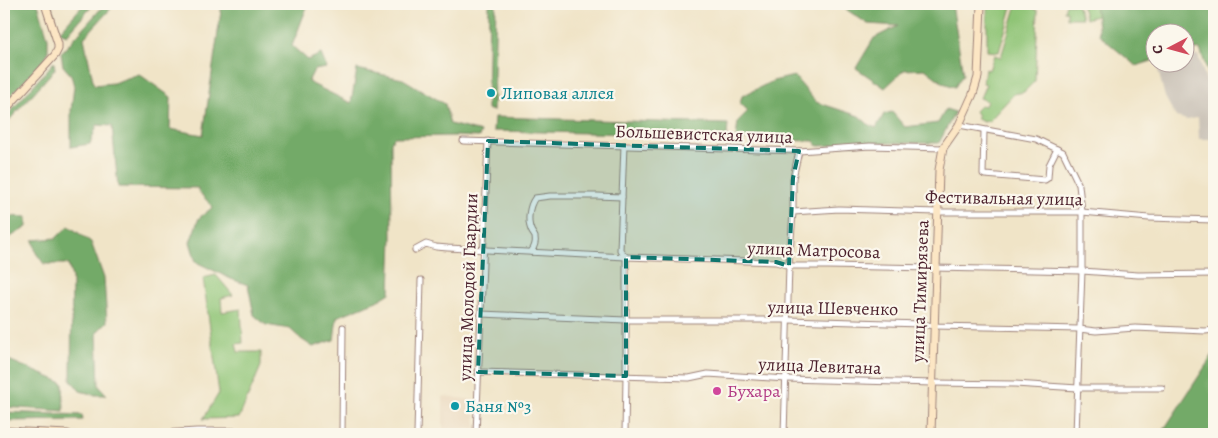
<svg xmlns="http://www.w3.org/2000/svg" width="1218" height="438" font-family="Alegreya,serif">
<style>
.built{fill:#e8d4b7}
.industrial{fill:#cbc3b8}
.green{fill:#8fc476;stroke:#6c7250}
.forest{fill:#73aa67;stroke:#5e6449}
.lines{fill:none;stroke-linecap:round;stroke-linejoin:round}
.street-casing{stroke:#9d8279;stroke-width:7}
.secondary-casing{stroke:#9d8279;stroke-width:9}
.street{stroke:#fff;stroke-width:5}
.secondary{stroke:#fce6c4;stroke-width:7}
.marked{fill:#0f766e;fill-opacity:0.2;stroke:#0f766e;stroke-width:4;stroke-dasharray:10 6;stroke-linejoin:round}
.culture-dot{fill:#0f9aa8;stroke:#fbf7ec;stroke-width:2}
.hotel-dot{fill:#d1479c;stroke:#fbf7ec;stroke-width:2}
.labels{text-anchor:middle;dominant-baseline:central;stroke-width:4.5;stroke-linejoin:round;paint-order:stroke}
.culture-label{font-size:18px;fill:#0d838f;stroke:#fbf7ec;text-anchor:start}
.street-label{font-size:18px;fill:#4a1f2b;stroke:#fbf7ec}
.hotel-label{font-size:18px;fill:#b23c85;stroke:#fbf7ec;text-anchor:start}
</style>
<rect width="100%" height="100%" fill="#fbf7ec"/>
<filter id="ink" filterUnits="userSpaceOnUse"><feTurbulence type="fractalNoise" baseFrequency=".02" numOctaves="2"/><feDisplacementMap in="SourceGraphic" scale="10" xChannelSelector="R" yChannelSelector="G"/><feConvolveMatrix kernelMatrix="1 2 1 2 8 2 1 2 1" color-interpolation-filters="sRGB"/></filter>
<filter id="wash" filterUnits="userSpaceOnUse"><feTurbulence type="fractalNoise" baseFrequency=".0096" numOctaves="4" result="noise"/><feDisplacementMap in="SourceGraphic" scale="20" xChannelSelector="R" yChannelSelector="G"/><feGaussianBlur stdDeviation="1.12" result="paint"/><feColorMatrix in="noise" values="0 0 0 0 0 0 0 0 0 0 0 0 0 0 0 0 0 1.4 0 .05"/><feComposite in="paint" operator="in"/></filter>
<g filter="url(#wash)">
<rect width="100%" height="100%" fill="#f0e4c7"/>
<polygon class="built" points="443,396 475,400 476,428 443,429"/>
<polygon class="industrial" points="1198,55 1209,89 1213,139 1199,139 1198,117 1188,120 1176,117 1165,97 1157,66 1170,63 1186,62 1186,58"/>
<g class="green">
<polygon points="1017,4 1032,7 1038,11 1035,81 1024,92 1014,94 989,121 983,122 976,118 978,116 975,111 981,105 985,106 987,101 980,98 986,84 983,83 985,69 989,70 994,55 1001,57"/>
<polygon points="1066,4 1077,4 1082,18 1067,18 1067,11 1064,11"/>
<polygon points="1081,4 1099,4 1105,13 1086,19"/>
<polygon points="1008,5 1012,7 999,52 987,51 987,7"/>
<polygon points="216,275 233,295 221,298 222,312 241,309 243,343 236,344 238,352 261,352 261,366 239,418 203,419 219,393 203,278"/>
</g>
<g class="forest">
<polygon points="4,4 38,4 48,38 48,52 45,59 4,103"/>
<polygon points="47,4 51,4 59,32 84,4 92,4 92,6 67,35 54,30"/>
<polygon points="105,4 115,4 84,38 94,85 113,83 139,74 171,97 170,129 203,135 222,4 305,4 307,7 292,46 308,60 321,54 327,68 314,70 308,82 351,103 357,69 403,79 445,104 450,124 481,132 479,137 454,136 394,137 391,142 392,237 390,293 379,300 337,317 334,340 313,347 301,339 290,329 266,325 254,315 248,285 231,279 196,262 190,242 199,218 213,207 198,191 198,188 118,187 112,126 97,125 90,144 71,147 71,111 74,86 71,75 63,66 61,53"/>
<polygon points="489,4 496,4 493,111 487,109"/>
<polygon points="838,4 952,4 963,74 955,87 943,83 925,69 904,70 885,88 856,68 874,38 898,26 868,24"/>
<polygon points="1095,4 1214,4 1214,91 1200,49 1186,53 1186,32 1156,32 1155,60 1136,66 1099,35"/>
<polygon points="54,62 55,69 4,126 4,119"/>
<polygon points="794,76 816,102 859,116 868,124 876,128 884,114 892,112 905,127 938,123 946,109 955,112 939,143 880,143 818,146 814,141 736,139 738,121 748,111 740,103 742,96 773,81"/>
<polygon points="494,117 728,124 727,136 493,131"/>
<polygon points="4,216 27,217 27,227 7,239 4,239"/>
<polygon points="69,226 91,242 104,278 107,322 97,332 99,386 107,395 95,395 80,391 71,380 72,277 68,264 44,264 36,253 33,240 56,238"/>
<polygon points="1214,353 1214,434 1161,434"/>
<polygon points="4,358 63,383 64,411 4,407"/>
<polygon points="4,412 82,415 83,420 4,421"/>
</g>
</g>
<g filter="url(#ink)">
<g class="lines">
<defs>
<g id="street">
<polyline points="959,125 1036,139 1063,152 1079,185 1082,212 1082,271 1076,434"/>
<polyline points="984,131 983,174 985,175 1045,180 1048,178 1049,165 1057,149"/>
<polyline points="463,141 799,151 870,146 943,148"/>
<polyline points="624,145 620,250 626,257 626,376 625,434"/>
<polyline points="793,212 839,209 937,212 1082,212 1149,218 1214,220"/>
<polyline points="415,250 426,244 436,247 448,248 626,257 776,262 789,266 828,266 1082,271 1138,275 1214,274"/>
<path d="M531,252c3,-4 5,-10 4,-15 -1,-2 -4,-6 -4,-7 -4,-9 -2,-24 4,-32l15,-2h47l25,1"/>
<polyline points="481,314 626,320 788,320 921,324 934,326 1079,329 1096,331 1135,328 1205,331 1214,330"/>
<polyline points="478,372 689,378 708,374 786,379 933,383 1015,384 1078,388 1162,388"/>
<polyline points="144,434 197,431 233,431 267,434"/>
<polyline points="342,434 343,327"/>
<polyline points="417,434 421,280"/>
<polyline points="476,434 488,141"/>
<polyline points="784,434 789,266 793,212 793,178 799,151"/>
</g>
<g id="secondary">
<polyline points="4,111 55,55 58,49 58,44 45,4"/>
<polyline points="4,431 68,434"/>
<polyline points="931,434 939,170 943,148 959,125 973,94 978,77 981,4"/>
</g>
</defs>
<use href="#street" class="street-casing"/>
<use href="#secondary" class="secondary-casing"/>
<use href="#street" class="street"/>
<use href="#secondary" class="secondary"/>
</g>
</g>
<path class="marked" d="M488,141l311,10 -6,27 -4,88 -13,-4 -150,-5v119l-148,-4z"/>
<g class="culture-dot">
<circle cx="491" cy="93" r="5"/>
<circle cx="455" cy="406" r="5"/>
</g>
<circle class="hotel-dot" cx="717" cy="391" r="5"/>
<g class="labels">
<g class="culture-label">
<text x="501" y="93">Липовая аллея</text>
<text x="465" y="406">Баня №3</text>
</g>
<g class="street-label">
<text transform="translate(704 134) rotate(2)">Большевистская улица</text>
<text transform="translate(1004 198) rotate(1)">Фестивальная улица</text>
<text transform="translate(814 250) rotate(2)">улица Матросова</text>
<text transform="translate(468 287) rotate(-88)">улица Молодой Гвардии</text>
<text transform="translate(920 291) rotate(-88)">улица Тимирязева</text>
<text transform="translate(833 308) rotate(1)">улица Шевченко</text>
<text transform="translate(820 366) rotate(2)">улица Левитана</text>
</g>
<g class="hotel-label">
<text x="727" y="391">Бухара</text>
</g>
</g>
<rect width="1218" height="438" fill="none" stroke="#fbf7ec" stroke-width="20"/>
<g transform="translate(1170 48) rotate(264)"><circle r="24" fill="#fbf7ec" stroke="#b4a19f"/>
<path d="M0-4L9 19L0 12L-9 19Z" fill="#d1495b"/>
<text y="-8" font-size="14" font-weight="bold" text-anchor="middle" fill="#4a1f2b">С</text>
</g>
</svg>
